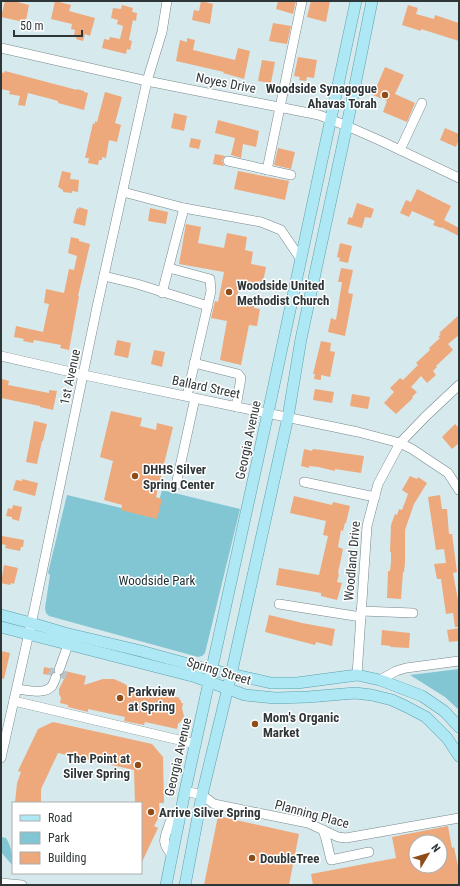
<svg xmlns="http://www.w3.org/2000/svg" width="460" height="886" font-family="'Roboto Condensed',sans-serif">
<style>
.green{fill:#82c5d3}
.building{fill:#eda97c;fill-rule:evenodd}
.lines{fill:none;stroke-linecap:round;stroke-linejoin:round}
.minor-tunnel{stroke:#b5c5c9;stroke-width:9;stroke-dasharray:9 4.5;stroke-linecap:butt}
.minor-casing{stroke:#76878b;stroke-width:10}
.major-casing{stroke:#5da0ae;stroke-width:12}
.minor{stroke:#fff;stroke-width:9}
.major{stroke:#ade8f4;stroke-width:11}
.poi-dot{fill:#8d4c18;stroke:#fff;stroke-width:1.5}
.labels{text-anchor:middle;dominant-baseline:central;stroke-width:3;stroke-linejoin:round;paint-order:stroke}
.street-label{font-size:13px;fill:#2f3638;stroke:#fff}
.poi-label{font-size:13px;font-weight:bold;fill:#2f3638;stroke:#fff;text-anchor:start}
.park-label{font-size:13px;fill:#1b2e32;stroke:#fff}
</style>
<rect width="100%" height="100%" fill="#d6e9ed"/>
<g class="green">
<polygon points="162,490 240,509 205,653 202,656 198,657 49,616 46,613 45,608 50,575 48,573 67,495 155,516"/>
<polygon points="459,669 459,710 445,697 410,675"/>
<path d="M1,837l5,1c5,8 7,18 7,28l-12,-14z"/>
</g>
<g class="building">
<polygon points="5,1 13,1 29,5 26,20 24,20 24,22 1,17"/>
<polygon points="55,1 71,5 69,11 95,18 90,36 85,34 83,41 76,39 77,36 74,35 75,30 71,29 72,24 51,19"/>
<polygon points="201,1 213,4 210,24 192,20 194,10 199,11"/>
<polygon points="278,1 296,1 293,14 276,9"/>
<polygon points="311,1 330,1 326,22 307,17"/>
<polygon points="122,5 133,8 132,12 137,13 136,21 133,20 129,40 132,41 130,50 127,49 126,54 102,48 104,39 109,40 110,37 120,39 123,26 117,24 118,20 111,18 113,8 121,9"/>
<polygon points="408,5 418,8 416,14 434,19 435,15 459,23 459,41 421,29 421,31 402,25"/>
<polygon points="273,23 291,26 287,44 269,41"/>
<polygon points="187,38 195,40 193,50 235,60 238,48 250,51 244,79 223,73 224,72 176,61 180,40 187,42"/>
<polygon points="298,57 317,60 314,78 307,77 306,81 299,80 300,77 294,76"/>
<polygon points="262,60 275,62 271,83 258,81"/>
<polygon points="385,67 404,75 395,94 415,103 407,122 383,112 387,101 373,95"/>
<polygon points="5,71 77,90 77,89 84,91 84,92 88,93 84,110 58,103 58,101 51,99 28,93 25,106 18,105 20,96 9,94 10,91 1,89 1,72 4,73"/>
<polygon points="105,92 122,97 115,123 121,125 117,142 109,140 106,158 102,157 102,160 99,160 98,165 88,163 89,158 85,158 93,123 95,124 95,121 97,122"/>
<polygon points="174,113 187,116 184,131 171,128"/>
<polygon points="218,120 259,131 256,147 243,144 241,158 231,155 235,138 215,133"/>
<polygon points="445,128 459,134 459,139 456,147 440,140"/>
<polygon points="191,138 201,140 199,149 189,147"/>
<polygon points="278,148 295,152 291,169 274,165"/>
<polygon points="215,154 225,156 222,160 224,166 213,164"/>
<polygon points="62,171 71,173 70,179 79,180 78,192 72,191 72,193 63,192 63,190 58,187"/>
<polygon points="238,171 289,181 285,200 234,189"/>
<polygon points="417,189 451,206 444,220 459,228 459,236 441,227 441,228 433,225 435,221 412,211 409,217 400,213 406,200 411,202"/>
<polygon points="357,203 374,209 371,218 365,217 362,228 347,224 349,217 352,218"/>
<polygon points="79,207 88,210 85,226 73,223 77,208 79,209"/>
<polygon points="150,208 168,212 166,224 148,221"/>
<polygon points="186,224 201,227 198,243 224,248 227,233 247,237 245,250 253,252 251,264 266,267 263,282 258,281 257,286 240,283 237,298 252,300 251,305 254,306 254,308 260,309 257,326 249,325 241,365 220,360 227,321 211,318 215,301 218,302 224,272 179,264"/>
<polygon points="71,237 79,239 79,241 90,244 78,296 79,296 69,350 60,348 61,345 34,340 33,343 23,341 24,339 14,337 16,326 43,332 49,304 44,303 46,289 64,293 69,269 74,270 77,256 68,253"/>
<polygon points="340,243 352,246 348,263 339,261 340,258 337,257"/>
<polygon points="341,268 353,270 348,293 353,294 345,336 328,332 331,318 336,320 342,282 338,282"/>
<polygon points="459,315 459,335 448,344 453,350 436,366 437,367 433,371 436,375 427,383 421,376 411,387 417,392 412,397 413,398 396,414 384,403 394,392 390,388 400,378 403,380 418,365 416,363 430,350 429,348 440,338 438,337 441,334 439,333"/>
<polygon points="117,340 131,343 128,358 114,355"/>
<polygon points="321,341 331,343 330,351 335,352 330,377 321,375 321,380 314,379 315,374 313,374"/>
<polygon points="154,350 165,352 162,367 151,364"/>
<polygon points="2,379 9,381 8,385 49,393 49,390 57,391 53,410 40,407 40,406 1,398 1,383"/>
<polygon points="315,389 334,392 332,403 313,400"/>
<polygon points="352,394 370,397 368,409 350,406"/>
<polygon points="111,411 142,418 140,426 156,430 157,423 173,427 156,497 162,499 157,519 121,510 122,505 104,500 113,461 100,457"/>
<polygon points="34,421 47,424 43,441 42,441 37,464 26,462"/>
<polygon points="455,424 459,428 459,443 452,449 442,437"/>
<polygon points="304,449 312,451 313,449 322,450 364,456 361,473 335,469 335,471 318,467 309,466 309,468 301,466"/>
<polygon points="410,476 417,479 418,477 427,483 414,504 405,530 405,563 404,572 403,572 401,599 387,598 388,571 390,571 391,562 391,552 390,552 391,525 395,514 397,515 399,509 402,510 408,494 402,490"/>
<polygon points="22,479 38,483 35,496 13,490 16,480 22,481"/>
<polygon points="440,495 442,509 447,509 449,534 452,534 457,572 453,573 458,600 459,599 459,627 455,627 453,613 446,614 441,579 437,579 434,564 446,563 444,549 436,550 428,497"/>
<polygon points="294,496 332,505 333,502 350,506 346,523 345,523 343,531 341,530 338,547 343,549 338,573 339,574 337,582 342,583 337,600 321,596 321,593 276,585 279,568 319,575 328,536 323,535 326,521 290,513"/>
<polygon points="13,505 22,507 19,521 12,519 12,517 6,516 8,508 12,509"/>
<polygon points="2,536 24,540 23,547 21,547 20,551 5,548 6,545 1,544"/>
<polygon points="4,565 18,568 14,584 11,583 10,585 1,583"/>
<polygon points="269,615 302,623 335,629 332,646 316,642 315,645 265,632"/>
<polygon points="459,628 459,641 449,642 447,630"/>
<polygon points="382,630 410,633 409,648 390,647 391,646 381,645"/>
<polygon points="1,651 10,653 4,679 1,678"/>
<polygon points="44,667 53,669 53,672 50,675 43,674"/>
<polygon points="65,671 86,676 84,685 103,679 114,679 125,684 139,697 141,688 180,698 179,700 181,700 181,703 183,703 182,708 184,716 182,720 178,724 177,729 145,722 144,725 124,721 125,717 88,709 88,712 68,707 68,705 60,703 61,698 59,694 59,689 64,679 62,678 62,675"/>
<polygon points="53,722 152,744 163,757 164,803 159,803 160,815 154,826 158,828 141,864 141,803 135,803 134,770 58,753 41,789 41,803 15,803 17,783 21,772 18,771 38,729"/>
<polygon points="218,816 299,834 289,885 204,885"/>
<path d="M448,826l4,22 2,-1 5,24v14h-146l-2,-11 85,-16 -4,-21zM416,842h24v24h-24z"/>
</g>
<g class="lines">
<g class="minor-tunnel">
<polyline points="52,676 55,669"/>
<polyline points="61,678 63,671"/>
</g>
<defs>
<g id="minor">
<polyline points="1,48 147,81 319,115 347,126 381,141 459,178"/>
<polyline points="400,150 422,103"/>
<polyline points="228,161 291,175"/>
<polyline points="267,170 302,1"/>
<polyline points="123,192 184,208 261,222 281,230 300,258"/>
<polyline points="169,268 210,279 211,291 187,396"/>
<polyline points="104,276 137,284 208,306"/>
<polyline points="162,293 184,208"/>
<polyline points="1,356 84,375 358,432 400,443 412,449 448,473 459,490"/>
<polyline points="194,363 238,374 241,378 236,407"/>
<polyline points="304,482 375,497"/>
<polyline points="176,485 195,398"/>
<polyline points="279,604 361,617"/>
<polyline points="361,611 413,613"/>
<polyline points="59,670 68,645"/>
<polyline points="357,675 367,526 378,484 400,443 425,417 459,385"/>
<polyline points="380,680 396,671 406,668 459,661"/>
<path d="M17,689c10,1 28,6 35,-3 2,-3 3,-7 4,-9"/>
<polyline points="14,701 196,744"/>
<polyline points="1,758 35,606 97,307 147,81 162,32 167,1"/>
<polyline points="185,791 202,795 214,804 308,823 338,837 346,838 459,818"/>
<polyline points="323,830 326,839 331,860 369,852"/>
<path d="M172,855c-12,-14 -7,-17 -2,-33l10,-7"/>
<polyline points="1,883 22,885"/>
</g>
<g id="major">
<polyline points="1,615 31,623 65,633 141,651 199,667 271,683 297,683 357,675 380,680 422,696 444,711 459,727"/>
<polyline points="1,627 196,677 245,695 275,698 308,697 355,693 372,695 392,700 407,707 426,717 447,738 459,756"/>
<polyline points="166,885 185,791 268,413 356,1"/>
<polyline points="185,885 202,795 231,675 288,417 301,339 347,125 372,1"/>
</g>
</defs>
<use href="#minor" class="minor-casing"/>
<use href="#major" class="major-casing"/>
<use href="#minor" class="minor"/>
<use href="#major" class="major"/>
</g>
<g class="poi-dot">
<circle cx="385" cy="95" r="4"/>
<circle cx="229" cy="292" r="4"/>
<circle cx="135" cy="476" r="4"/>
<circle cx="120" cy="698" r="4"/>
<circle cx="255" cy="724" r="4"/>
<circle cx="138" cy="765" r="4"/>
<circle cx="151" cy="812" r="4"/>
<circle cx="252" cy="858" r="4"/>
</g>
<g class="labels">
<g class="street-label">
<text transform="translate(226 83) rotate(11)">Noyes Drive</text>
<text transform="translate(70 377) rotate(-78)">1st Avenue</text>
<text transform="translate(206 387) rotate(12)">Ballard Street</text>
<text transform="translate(248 440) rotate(-78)">Georgia Avenue</text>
<text transform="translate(352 561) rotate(-85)">Woodland Drive</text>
<text transform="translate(219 671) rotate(17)">Spring Street</text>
<text transform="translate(178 757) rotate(-77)">Georgia Avenue</text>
<text transform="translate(312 814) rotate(15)">Planning Place</text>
</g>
<g class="poi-label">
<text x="377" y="88" text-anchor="end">Woodside Synagogue<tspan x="377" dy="15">Ahavas Torah</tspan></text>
<text x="237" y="285">Woodside United<tspan x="237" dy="15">Methodist Church</tspan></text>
<text x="143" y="469">DHHS Silver<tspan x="143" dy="15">Spring Center</tspan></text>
<text x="128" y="691">Parkview<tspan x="128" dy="15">at Spring</tspan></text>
<text x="263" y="717">Mom's Organic<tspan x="263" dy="15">Market</tspan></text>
<text x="130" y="758" text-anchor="end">The Point at<tspan x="130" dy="15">Silver Spring</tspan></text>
<text x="159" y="812">Arrive Silver Spring</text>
<text x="260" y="858">DoubleTree</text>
</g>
<g class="park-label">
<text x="157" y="580">Woodside Park</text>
</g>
</g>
<rect width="460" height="886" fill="none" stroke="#2f3638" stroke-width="4"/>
<rect x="12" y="802" width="130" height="72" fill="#ffffff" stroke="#acafaf"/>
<rect x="20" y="815" width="20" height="6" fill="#ade8f4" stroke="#acafaf"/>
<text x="48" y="822" font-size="12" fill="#2f3638">Road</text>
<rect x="20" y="832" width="20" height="12" fill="#82c5d3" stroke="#acafaf"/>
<text x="48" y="842" font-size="12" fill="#2f3638">Park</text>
<rect x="20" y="852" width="20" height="12" fill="#eda97c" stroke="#acafaf"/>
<text x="48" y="862" font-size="12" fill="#2f3638">Building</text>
<g transform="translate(428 854) rotate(52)"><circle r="19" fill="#ffffff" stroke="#acafaf"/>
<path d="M0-3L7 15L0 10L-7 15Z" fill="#8d4c18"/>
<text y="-6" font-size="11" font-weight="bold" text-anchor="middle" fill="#2f3638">N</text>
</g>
<path d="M14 30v6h68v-6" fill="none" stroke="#2f3638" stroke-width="2"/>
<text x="20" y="30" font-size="12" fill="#2f3638" stroke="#ffffff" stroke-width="3" paint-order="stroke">50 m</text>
</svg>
